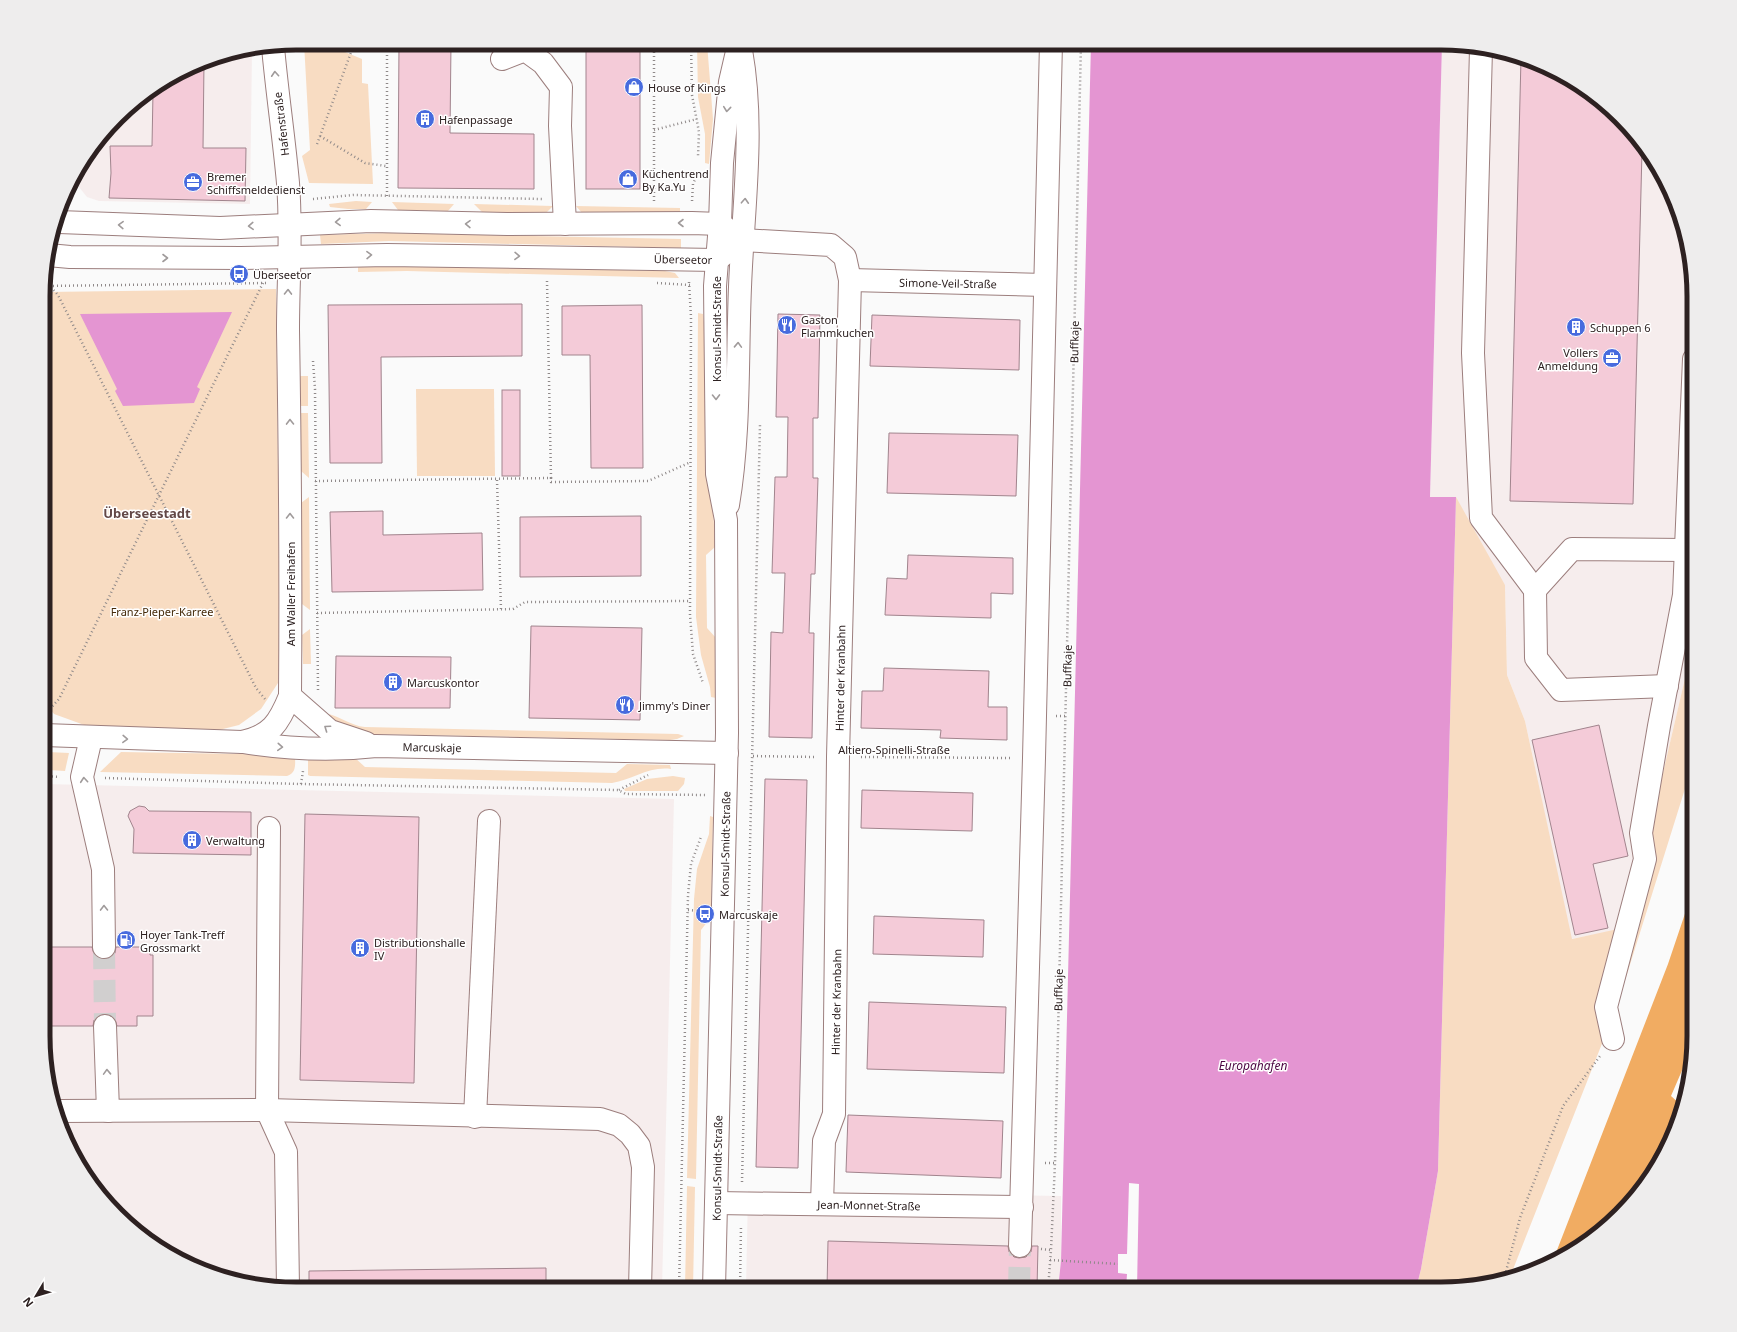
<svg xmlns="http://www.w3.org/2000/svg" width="1737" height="1332" font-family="'Noto Sans',sans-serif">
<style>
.built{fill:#f6eded}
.green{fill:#f8dcc2}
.forest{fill:#f1ac62}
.water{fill:#e495d2}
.pier{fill:#fafafa}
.building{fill:#f4cbd8;stroke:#a1848d}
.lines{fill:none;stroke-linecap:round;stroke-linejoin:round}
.minor-tunnel{stroke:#d1cfcf;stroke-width:22;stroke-dasharray:22 11;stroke-linecap:butt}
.minor-casing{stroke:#9c7e7d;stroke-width:24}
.path{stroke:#8f8989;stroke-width:2.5;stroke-dasharray:1 3;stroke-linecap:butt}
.minor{stroke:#fff;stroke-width:22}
.oneway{stroke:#a09b9b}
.labels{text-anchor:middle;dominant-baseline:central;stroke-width:3;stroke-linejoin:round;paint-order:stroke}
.poi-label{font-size:11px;fill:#2d2121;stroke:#fff;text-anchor:start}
.street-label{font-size:11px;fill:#2d2121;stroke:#fff}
.park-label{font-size:11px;fill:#442908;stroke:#fff}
.water-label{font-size:12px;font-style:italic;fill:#4d0643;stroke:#fff}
.quarter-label{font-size:13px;font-weight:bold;fill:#634847;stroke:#fff}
.rim{fill:none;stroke:#2d2121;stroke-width:5}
</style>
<rect width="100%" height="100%" fill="#fafafa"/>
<g class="built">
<polygon points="1442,44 1457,44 1537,62 1608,106 1668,185 1689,247 1694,296 1694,632 1690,657 1627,928 1571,939 1525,721 1507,675 1505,585 1430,498"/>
<polygon points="252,50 250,204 99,201 87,197 79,187 77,170 129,106 215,57"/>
<polygon points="44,784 674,799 662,1289 280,1288 200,1270 129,1226 69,1148 44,1052"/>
<polygon points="748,1191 1061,1196 1061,1261 1058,1289 746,1289"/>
</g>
<g class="green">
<polygon points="304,43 323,43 362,59 362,83 368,84 373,184 309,183 302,156 310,150"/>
<polygon points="697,43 707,43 713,119 709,164 705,163 705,134 698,97"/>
<polygon points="356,201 372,202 366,209 348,209 330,207 329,204"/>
<polygon points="392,202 454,204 448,211 398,210"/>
<polygon points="474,204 553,206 546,213 482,212"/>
<polygon points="576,206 680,208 680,212 676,213 582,213"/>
<polygon points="388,233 681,239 681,248 389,241 321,244 320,235"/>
<polygon points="406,265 665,271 675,273 679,278 407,271 358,272 358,267"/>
<polygon points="276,289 280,655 278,683 261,709 239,725 219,730 87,726 54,714 44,701 45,292"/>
<polygon points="698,313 703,314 705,330 715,547 706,555 707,628 716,638 716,698 711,697 710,687 701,655 696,617"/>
<rect x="300" y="376" width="8" height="30"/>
<polygon points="416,389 494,389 495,476 417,476"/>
<polygon points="300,413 308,413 309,478 301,471"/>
<polygon points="309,497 310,610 302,604 301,503"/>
<path d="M1456,497l49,88 2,90 18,46 47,218 55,-12 63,-270 4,-25v128l-76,243 -108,274c-30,11 -62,12 -94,12l5,-20 17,-98z"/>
<polygon points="310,629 311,664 303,664 302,635"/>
<path d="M325,714c11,-1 25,12 40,13l313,7 6,2 -7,3 -7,1 -305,-6 -21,-5z"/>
<polygon points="48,752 69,753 65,771 49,770 46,754"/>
<path d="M121,752l174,3c0,9 2,18 -8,21l-187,-4z"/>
<path d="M308,756l46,1 11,10 251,6 11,-9 43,1 1,4c-22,-3 -39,11 -59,14l-302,-7 -2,-1z"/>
<polygon points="673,776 685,778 684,784 678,791 625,791 624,789 647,779"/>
<polygon points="710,816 713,817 711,917 701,930 696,1179 687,1178 694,899 697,869 709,834"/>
<polygon points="687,1186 695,1187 693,1289 685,1289"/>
</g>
<polygon class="forest" points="1694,887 1693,1045 1671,1096 1681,1105 1680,1109 1666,1147 1631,1203 1552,1263 1668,964"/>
<g class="water">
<polygon points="1091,43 1442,44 1430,497 1456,497 1438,1171 1421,1269 1416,1289 1058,1289 1061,1261"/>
<polygon points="232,312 197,387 200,389 194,403 123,406 115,391 117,389 80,314"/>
</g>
<polygon class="pier" points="1129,1183 1139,1184 1137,1289 1126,1289 1127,1274 1118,1273 1118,1254 1127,1254"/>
<g class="building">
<polygon points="399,43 451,43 450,133 534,134 534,189 398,188"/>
<rect x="586" y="43" width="54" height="146"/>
<polygon points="1521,58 1537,62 1608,106 1642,151 1633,504 1510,501"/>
<polygon points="204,62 203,148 246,148 245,201 109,198 111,173 110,146 152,146 153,92"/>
<polygon points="522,304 522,356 381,357 382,463 330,463 328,305"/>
<polygon points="642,305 643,468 591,468 590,355 562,355 562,306"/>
<polygon points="778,314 820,315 818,418 813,418 813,478 818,478 815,574 811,574 809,633 814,633 812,738 769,737 771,632 783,633 785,573 772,573 775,477 787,477 788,417 776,417"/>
<polygon points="872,315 1020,320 1019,370 870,366"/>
<rect x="502" y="390" width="18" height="86"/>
<polygon points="889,433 1018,435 1016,496 887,493"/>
<polygon points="383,511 383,535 482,533 483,590 332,592 330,512"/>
<polygon points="641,516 641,576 520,577 520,517"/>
<polygon points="908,555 1013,558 1013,594 991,593 991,618 885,615 887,578 907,579"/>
<polygon points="531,626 642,628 640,720 529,718"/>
<polygon points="336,656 451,657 450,708 335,708"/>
<polygon points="884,668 989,671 988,707 1007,707 1007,740 940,738 941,730 861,728 862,691 883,691"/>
<polygon points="1599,725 1628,856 1593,864 1608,928 1575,935 1532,740"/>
<polygon points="765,779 807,780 798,1168 756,1167"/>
<polygon points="862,790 973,793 972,831 861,828"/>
<polygon points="139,806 145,807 149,811 251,812 251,855 133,853 134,829 128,816 130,811"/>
<polygon points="305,814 419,817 414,1083 300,1080"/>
<polygon points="874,916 984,920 983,957 873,954"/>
<polygon points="44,947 92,947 94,954 98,958 104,959 111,958 115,953 116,947 150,947 150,955 153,955 153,1016 137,1016 137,1026 117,1026 115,1019 110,1015 105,1014 98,1016 94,1020 93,1026 44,1026"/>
<polygon points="869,1002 1006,1007 1004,1073 867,1069"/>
<polygon points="848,1115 1003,1121 1001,1178 846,1172"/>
<polygon points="828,1241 1008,1246 1009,1252 1014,1257 1019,1258 1026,1257 1031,1252 1032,1246 1038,1246 1037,1289 827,1289"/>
<polygon points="546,1268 546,1289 309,1288 309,1271"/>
</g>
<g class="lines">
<g class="minor-tunnel">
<polyline points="104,947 105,1026"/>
<polyline points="1019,1289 1020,1246"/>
</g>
<defs>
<g id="minor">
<polyline points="1481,49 1473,353 1481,518 1535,590"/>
<polyline points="502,59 525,50 543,63 561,87 560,126 565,224"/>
<polyline points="59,222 220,228 371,221 507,224 692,223 720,224 731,232"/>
<polyline points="742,240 831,245 845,257 850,280 838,757 834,1114 824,1141 822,1204"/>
<polyline points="48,255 70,257 241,258 387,255 717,260 728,251"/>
<polyline points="850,280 1045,285"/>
<path d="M728,505c12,-72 9,-146 12,-218 3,-79 15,-159 1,-237"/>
<polyline points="1667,686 1561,690 1536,658 1535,590 1572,549 1686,550"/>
<polyline points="290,696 330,731 366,743"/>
<path d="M44,735l198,7c29,-6 37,-19 48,-46 1,-122 0,-244 -2,-366 0,-49 4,-98 0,-147 -4,-45 -11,-91 -15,-136"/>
<polyline points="91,738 82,777 103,869 104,947"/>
<path d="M243,742c44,7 89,9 133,4l351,7"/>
<polyline points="269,828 267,1110 286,1152 288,1288"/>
<polyline points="105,1026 108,1111"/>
<polyline points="1613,1039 1606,1007 1645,859 1641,833 1659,726 1684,595 1694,359"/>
<polyline points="59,1111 267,1110 600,1119 619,1125 630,1134 639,1146 643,1167 640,1289"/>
<polyline points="475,1117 489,821"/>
<polyline points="716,1203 1022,1207"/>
<polyline points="1020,1246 1034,758 1051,43"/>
<polyline points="714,1289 727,733 726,520 717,474 715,286 720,224 722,163 730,82 739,43"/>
</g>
</defs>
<use href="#minor" class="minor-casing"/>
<g class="path">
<polyline points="342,43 353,47 387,48"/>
<polyline points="387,43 387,197"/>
<polyline points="691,43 692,95 699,132 698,156"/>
<polyline points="765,43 766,51"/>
<polyline points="654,51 691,49"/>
<polyline points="654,130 697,119"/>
<polyline points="320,136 365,163 386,166"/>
<polyline points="317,144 353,47"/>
<polyline points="313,199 353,195 542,199"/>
<polyline points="654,201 654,43"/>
<polyline points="692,201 693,184 698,173"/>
<polyline points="547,281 551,478"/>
<polyline points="689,282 691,317 690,615 693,654 703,683"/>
<polyline points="657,283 690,285"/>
<polyline points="45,286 267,283"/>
<polyline points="51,287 58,295 256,688 265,699"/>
<polyline points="313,361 315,389 318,690"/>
<polyline points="497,480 501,610"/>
<polyline points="315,481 551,478 551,482 648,481 691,462"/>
<polyline points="317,613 513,609 525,602 690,601"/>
<polyline points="47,712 59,699 263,283"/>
<polyline points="1056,716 1066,716"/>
<polyline points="753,756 816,757"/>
<polyline points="861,757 1012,758"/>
<polyline points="44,776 60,777"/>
<polyline points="105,778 301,784 618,790 626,794 705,795"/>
<polyline points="301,784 303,771"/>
<polyline points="619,790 648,775"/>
<polyline points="688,910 701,911"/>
<polyline points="1045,1163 1055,1163"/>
<polyline points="742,1182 760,425"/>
<polyline points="1041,1249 1051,1250"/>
<polyline points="1050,1260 1118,1264"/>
<polyline points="1504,1279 1520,1218 1563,1106 1600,1056"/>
<polyline points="679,1289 688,895 691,864 701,837"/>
<polyline points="740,1289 741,1225"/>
<polyline points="1048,1289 1051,1250 1055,1163 1081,43"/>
</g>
<use href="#minor" class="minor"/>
</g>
<defs><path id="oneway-chevron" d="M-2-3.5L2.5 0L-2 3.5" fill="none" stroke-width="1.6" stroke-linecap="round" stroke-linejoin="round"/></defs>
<g class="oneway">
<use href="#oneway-chevron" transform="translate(275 74) rotate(-94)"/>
<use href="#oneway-chevron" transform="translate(727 109) rotate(96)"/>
<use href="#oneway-chevron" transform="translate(745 201) rotate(-87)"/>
<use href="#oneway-chevron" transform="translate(338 222) rotate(178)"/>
<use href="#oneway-chevron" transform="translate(681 223) rotate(180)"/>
<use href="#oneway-chevron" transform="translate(468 224) rotate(-179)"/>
<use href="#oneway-chevron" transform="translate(121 225) rotate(-178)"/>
<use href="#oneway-chevron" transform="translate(251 226) rotate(177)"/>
<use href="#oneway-chevron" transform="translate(369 255) rotate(-1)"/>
<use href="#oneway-chevron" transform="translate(517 256) rotate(1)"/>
<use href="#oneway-chevron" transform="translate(165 258)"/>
<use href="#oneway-chevron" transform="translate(288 292) rotate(-89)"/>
<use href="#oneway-chevron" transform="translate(738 345) rotate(-88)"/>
<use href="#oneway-chevron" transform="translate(716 397) rotate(89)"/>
<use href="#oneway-chevron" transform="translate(290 422) rotate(-91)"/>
<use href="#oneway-chevron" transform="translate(290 516) rotate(-90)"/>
<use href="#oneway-chevron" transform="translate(327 728) rotate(-145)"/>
<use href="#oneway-chevron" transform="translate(125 739) rotate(2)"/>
<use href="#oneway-chevron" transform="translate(280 747) rotate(4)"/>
<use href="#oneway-chevron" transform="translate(84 780) rotate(-95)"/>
<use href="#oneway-chevron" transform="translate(104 908) rotate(-91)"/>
<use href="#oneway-chevron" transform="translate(107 1072) rotate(-92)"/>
</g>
<defs>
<symbol id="shop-disc" viewBox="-11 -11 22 22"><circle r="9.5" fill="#476bde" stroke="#fff"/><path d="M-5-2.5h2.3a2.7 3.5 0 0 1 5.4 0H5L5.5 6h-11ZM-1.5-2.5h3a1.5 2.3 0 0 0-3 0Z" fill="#fff"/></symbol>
<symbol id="building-disc" viewBox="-11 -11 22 22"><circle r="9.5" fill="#476bde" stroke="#fff"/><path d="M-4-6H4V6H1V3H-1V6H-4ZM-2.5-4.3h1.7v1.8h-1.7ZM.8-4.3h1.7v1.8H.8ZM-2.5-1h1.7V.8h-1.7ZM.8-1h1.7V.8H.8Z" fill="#fff"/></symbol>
<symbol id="office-disc" viewBox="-11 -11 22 22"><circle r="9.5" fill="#476bde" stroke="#fff"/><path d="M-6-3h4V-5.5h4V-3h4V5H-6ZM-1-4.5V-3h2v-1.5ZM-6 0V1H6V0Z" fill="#fff"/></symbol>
<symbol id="bus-disc" viewBox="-11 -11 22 22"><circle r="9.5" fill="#476bde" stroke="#fff"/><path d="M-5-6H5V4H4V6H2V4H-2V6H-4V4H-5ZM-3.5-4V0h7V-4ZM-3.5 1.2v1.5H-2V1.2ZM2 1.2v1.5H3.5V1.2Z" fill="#fff"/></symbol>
<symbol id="restaurant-disc" viewBox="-11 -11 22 22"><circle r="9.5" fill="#476bde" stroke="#fff"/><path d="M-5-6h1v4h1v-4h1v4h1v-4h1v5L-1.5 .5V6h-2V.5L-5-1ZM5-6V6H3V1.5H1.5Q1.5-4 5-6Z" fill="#fff"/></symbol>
<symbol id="fuel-disc" viewBox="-11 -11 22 22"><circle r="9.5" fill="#476bde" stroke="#fff"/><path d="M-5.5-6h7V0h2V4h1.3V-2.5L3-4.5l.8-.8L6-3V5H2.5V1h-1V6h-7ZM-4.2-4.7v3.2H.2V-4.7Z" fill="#fff"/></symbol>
</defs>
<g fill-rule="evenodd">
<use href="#shop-disc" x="623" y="76" width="22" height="22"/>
<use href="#building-disc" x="414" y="108" width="22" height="22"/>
<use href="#shop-disc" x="617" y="168" width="22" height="22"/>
<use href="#office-disc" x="182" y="171" width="22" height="22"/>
<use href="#bus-disc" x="228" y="263" width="22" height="22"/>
<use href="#restaurant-disc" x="776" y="314" width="22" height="22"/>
<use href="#building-disc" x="1565" y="316" width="22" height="22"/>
<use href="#office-disc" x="1601" y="347" width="22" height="22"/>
<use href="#building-disc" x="382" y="671" width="22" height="22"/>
<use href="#restaurant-disc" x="614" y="694" width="22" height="22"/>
<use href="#building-disc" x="181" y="829" width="22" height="22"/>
<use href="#bus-disc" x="694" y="903" width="22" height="22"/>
<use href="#fuel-disc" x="115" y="929" width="22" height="22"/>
<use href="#building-disc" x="349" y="937" width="22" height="22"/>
</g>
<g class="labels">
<g class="poi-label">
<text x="648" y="87">House of Kings</text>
<text x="439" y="119">Hafenpassage</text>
<text x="642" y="173">Küchentrend<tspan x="642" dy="13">By Ka.Yu</tspan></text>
<text x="207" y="176">Bremer<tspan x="207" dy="13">Schiffsmeldedienst</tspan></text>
<text x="253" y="274">Überseetor</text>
<text x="801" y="319">Gaston<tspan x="801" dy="13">Flammkuchen</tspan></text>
<text x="1590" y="327">Schuppen 6</text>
<text x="1598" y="352" text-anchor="end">Vollers<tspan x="1598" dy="13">Anmeldung</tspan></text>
<text x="407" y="682">Marcuskontor</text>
<text x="639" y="705">Jimmy's Diner</text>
<text x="206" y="840">Verwaltung</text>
<text x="719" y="914">Marcuskaje</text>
<text x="140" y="934">Hoyer Tank-Treff<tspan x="140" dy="13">Grossmarkt</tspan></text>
<text x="374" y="942">Distributionshalle<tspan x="374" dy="13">IV</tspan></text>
</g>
<g class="street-label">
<text transform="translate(281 124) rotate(-97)">Hafenstraße</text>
<text transform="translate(683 259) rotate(1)">Überseetor</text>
<text transform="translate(948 283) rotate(1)">Simone-Veil-Straße</text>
<text transform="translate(716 329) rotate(-90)">Konsul-Smidt-Straße</text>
<text transform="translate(1074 342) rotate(-89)">Buffkaje</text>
<text transform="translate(290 594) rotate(-90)">Am Waller Freihafen</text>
<text transform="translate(1067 666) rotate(-89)">Buffkaje</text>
<text transform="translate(840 678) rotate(-89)">Hinter der Kranbahn</text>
<text transform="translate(432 747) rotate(1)">Marcuskaje</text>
<text x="894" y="749">Altiero-Spinelli-Straße</text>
<text transform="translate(725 844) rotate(-89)">Konsul-Smidt-Straße</text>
<text transform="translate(1058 990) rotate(-89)">Buffkaje</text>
<text transform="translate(836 1002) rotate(-89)">Hinter der Kranbahn</text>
<text transform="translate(717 1168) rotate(-89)">Konsul-Smidt-Straße</text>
<text transform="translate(869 1205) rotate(1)">Jean-Monnet-Straße</text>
</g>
<g class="park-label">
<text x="162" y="611">Franz-Pieper-Karree</text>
</g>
<g class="water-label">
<text x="1253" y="1065">Europahafen</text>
</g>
<g class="quarter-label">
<text x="147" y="513">Überseestadt</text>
</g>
</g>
<path d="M0 0H1737V1332H0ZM296 50H1441A246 246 0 0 1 1687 296V1036A246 246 0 0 1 1441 1282H296A246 246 0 0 1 50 1036V296A246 246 0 0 1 296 50Z" fill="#eeeded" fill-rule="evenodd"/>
<path class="rim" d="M296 50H1441A246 246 0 0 1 1687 296V1036A246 246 0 0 1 1441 1282H296A246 246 0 0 1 50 1036V296A246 246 0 0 1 296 50Z"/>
<g transform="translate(36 1296) rotate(232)" stroke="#ffffff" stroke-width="3" paint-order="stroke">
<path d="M0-3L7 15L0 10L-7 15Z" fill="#2d2121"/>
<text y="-6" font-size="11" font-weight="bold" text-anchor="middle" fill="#2d2121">N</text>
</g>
</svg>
